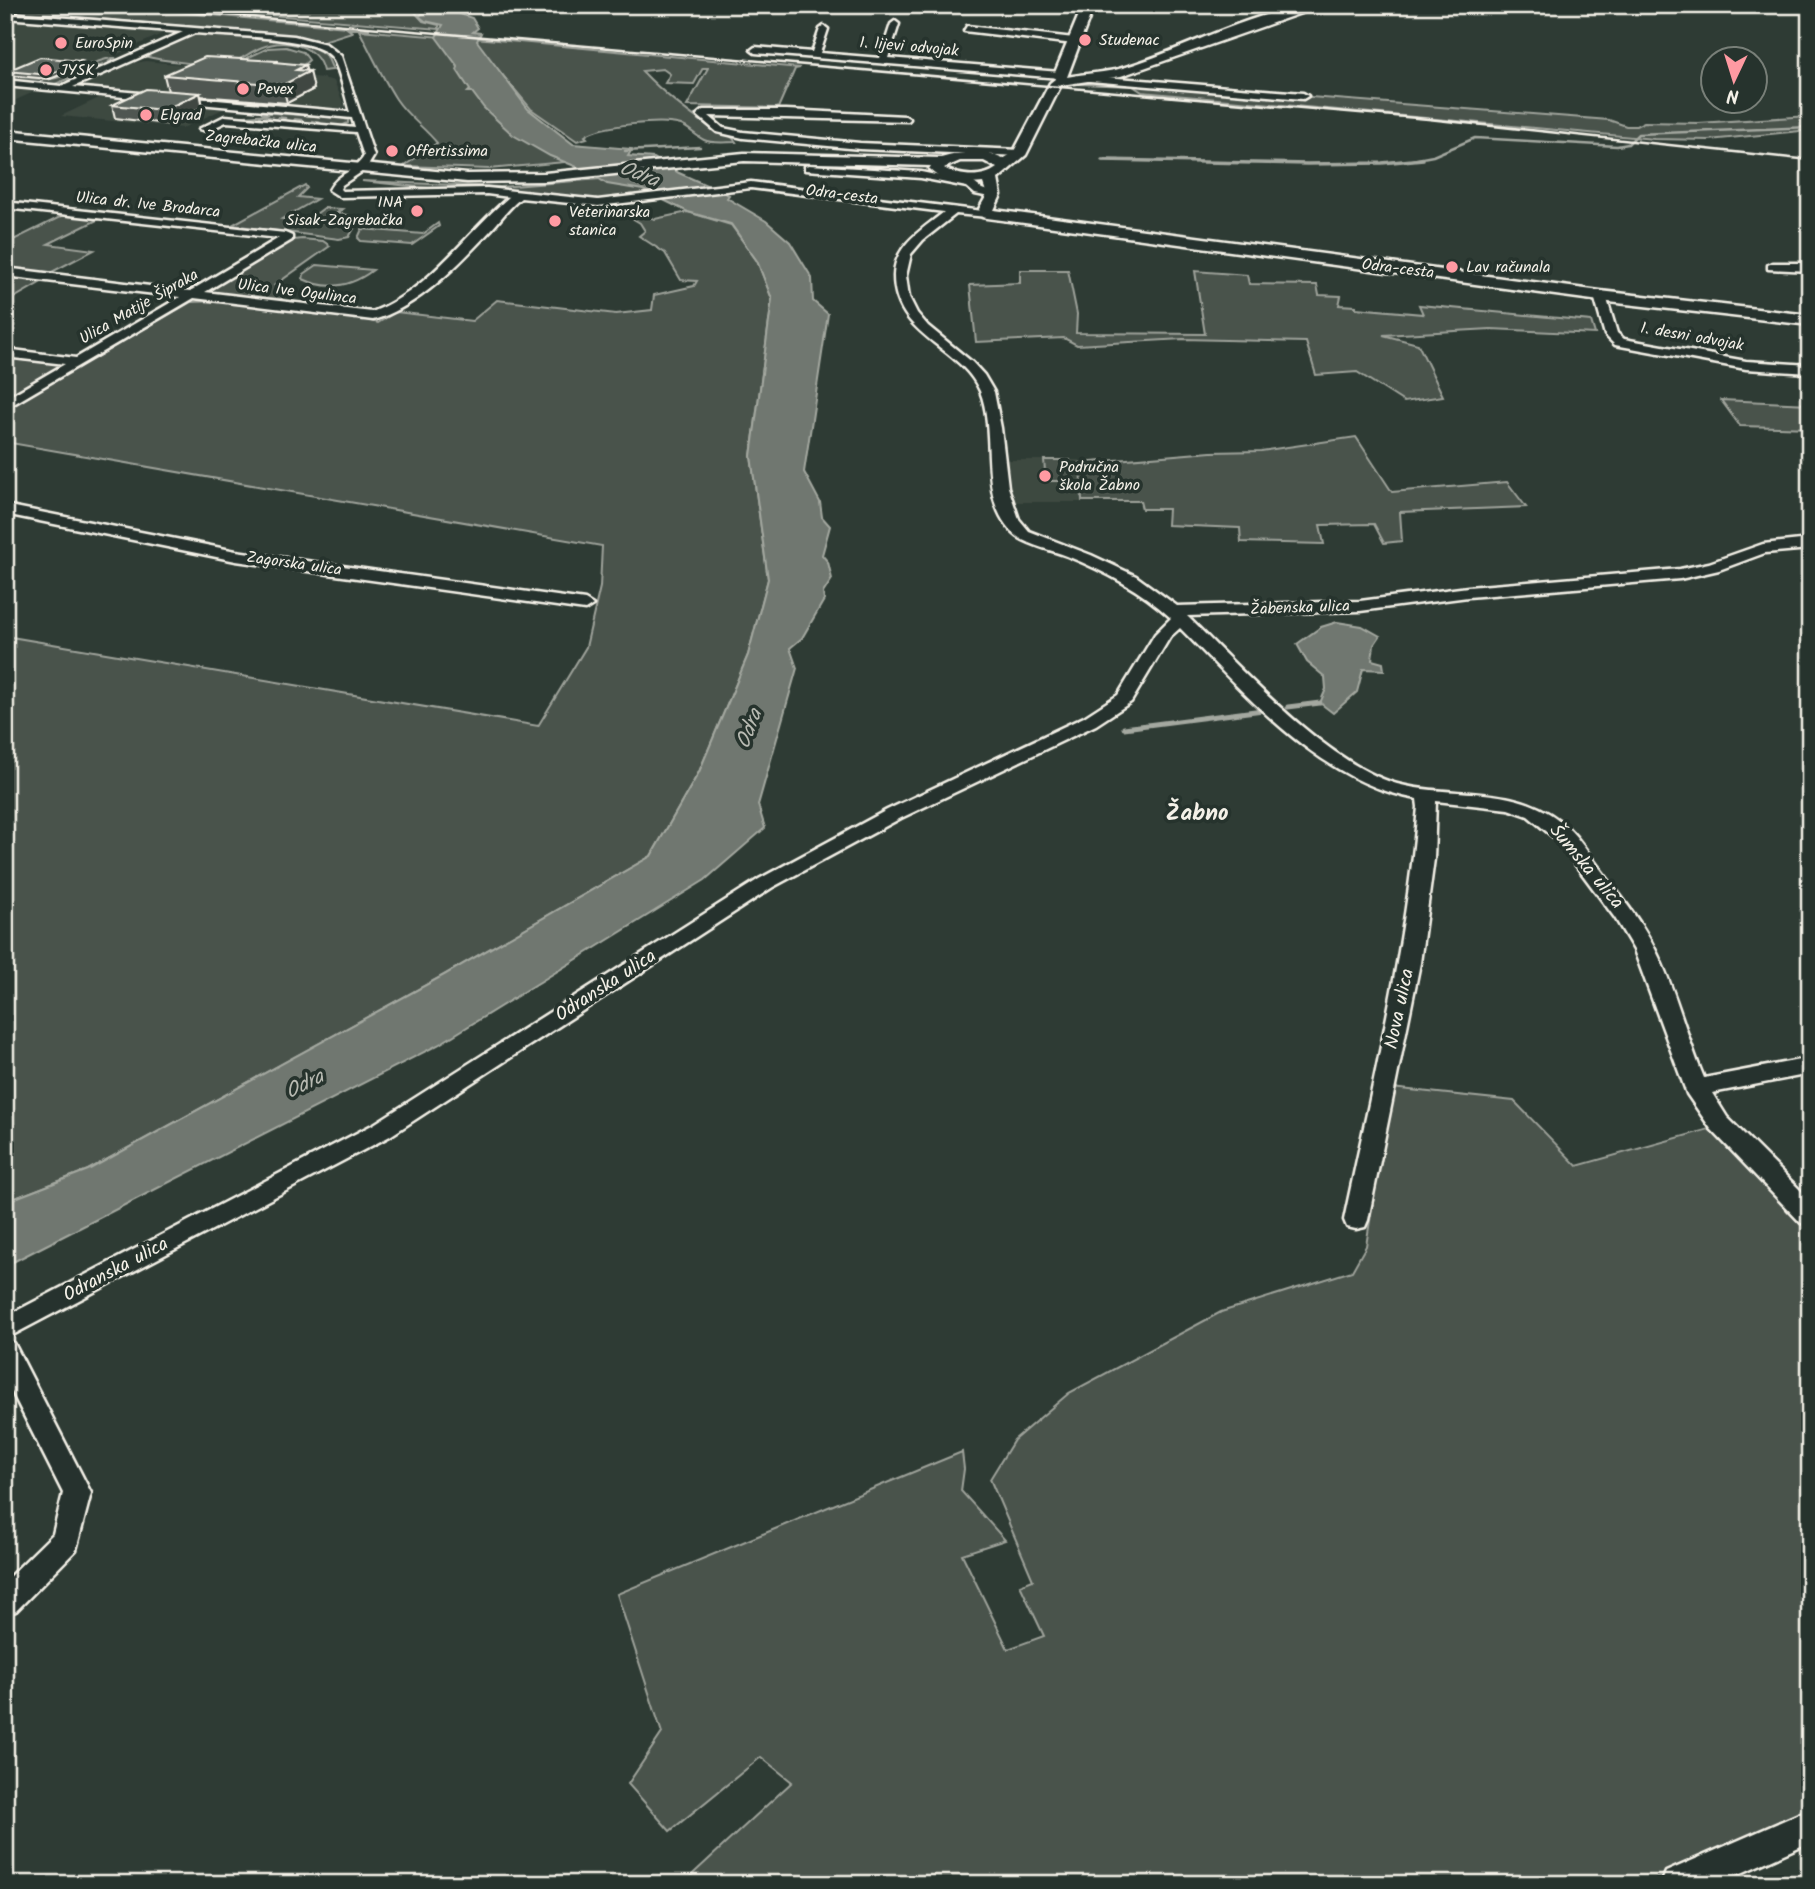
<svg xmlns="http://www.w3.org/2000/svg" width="1815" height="1889" font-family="Kalam,sans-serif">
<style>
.built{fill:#3c4841}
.green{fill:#48524c;stroke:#9ea29a;stroke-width:2}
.water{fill:#6f7770;stroke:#a4a8a0;stroke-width:2}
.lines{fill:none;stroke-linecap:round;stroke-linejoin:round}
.stream-far2{stroke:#a4a8a0;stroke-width:2.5}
.stream-far1{stroke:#a4a8a0;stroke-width:3.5}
.stream{stroke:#a4a8a0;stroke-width:5}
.minor-casing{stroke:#f4f1e8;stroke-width:5}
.major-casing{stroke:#f4f1e8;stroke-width:5}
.minor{fill:#26332d;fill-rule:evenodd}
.major{fill:#26332d;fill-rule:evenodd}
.rail{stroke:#f4f1e8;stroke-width:2.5}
.wall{fill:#4f5751;stroke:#f4f1e8;stroke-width:2}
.shaded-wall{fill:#404742;stroke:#f4f1e8;stroke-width:2}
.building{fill:#5c655e;stroke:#f4f1e8;stroke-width:2}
.poi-dot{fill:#ff9aa2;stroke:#26332d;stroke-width:2.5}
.labels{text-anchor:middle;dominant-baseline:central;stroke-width:7;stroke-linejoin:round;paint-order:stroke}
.far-poi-label{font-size:16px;fill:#f4f1e8;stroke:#26332d;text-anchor:start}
.far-street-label{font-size:16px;fill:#f4f1e8;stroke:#26332d}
.street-label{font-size:19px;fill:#f4f1e8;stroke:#26332d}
.water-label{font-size:21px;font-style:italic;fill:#b8bab2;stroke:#26332d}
.quarter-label{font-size:23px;font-weight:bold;fill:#f4f1e8;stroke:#26332d}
</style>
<rect width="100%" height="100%" fill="#2e3b34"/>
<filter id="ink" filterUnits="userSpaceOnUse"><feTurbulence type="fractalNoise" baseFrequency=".0143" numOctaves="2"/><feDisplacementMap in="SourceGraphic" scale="14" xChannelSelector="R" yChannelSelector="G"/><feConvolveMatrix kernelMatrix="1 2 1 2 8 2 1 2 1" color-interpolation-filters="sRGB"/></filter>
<g filter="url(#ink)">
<g class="built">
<polygon points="12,19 161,31 164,33 5,105 5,22"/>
<polygon points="146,61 323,78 334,81 345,107 330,111 88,87 84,83 128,64"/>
<polygon points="103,96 225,108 183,128 61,116"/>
<polygon points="1007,460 1080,460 1081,502 1013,502"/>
</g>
<g class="green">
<polygon points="5,5 99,14 102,12 84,6 41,5 96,5 370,29 348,29 352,32 320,42 216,31 218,29 5,11"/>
<polygon points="149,5 423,5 412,9 423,21 439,25 439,29"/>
<path d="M359,30l83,7 134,124 -87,8 -85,-3 33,-23c-13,-16 -29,-26 -41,-44 -14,-22 -25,-46 -37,-69z"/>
<path d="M211,33l88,8 25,8 2,3 -13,-5 14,9 6,14 -10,1c-6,-27 -39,-33 -63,-23 -12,5 -21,14 -34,16 -15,3 -67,-4 -82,-8l47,-21z"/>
<path d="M474,38l23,2 303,28 -5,1 -17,39 -91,-2 21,-38h-5l-9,16 -29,-1 5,-9 -7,-5 -21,2c19,20 51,47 75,60 8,4 14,3 19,11 -10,0 -24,2 -32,-2 -8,-4 -15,-12 -23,-15 -18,-6 -81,0 -96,11l2,2 -10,3 -46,-32 -56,-67z"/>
<polygon points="286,47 303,52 309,60 300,68 245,59 268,48"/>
<path d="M113,58h3l-8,4 11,-1 -46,20h-6l36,-17 -50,21 -48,-4v-4c15,-2 30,3 45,2 19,-1 40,-19 63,-21z"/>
<polygon points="1102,81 1609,120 1626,126 1636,126 1644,122 1698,123 1810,116 1810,130 1709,140 1654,139 1142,92 1133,86 1077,84"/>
<polygon points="261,112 341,118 348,120 348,123 337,128 312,125 321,123 312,121 310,125 295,123 303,120 295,119 292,123 278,121 286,118 278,117 275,121 261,120 270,117 261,115 258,119 232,117 269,114"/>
<polygon points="625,177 665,193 602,201 499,189 438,189 362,181 500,187"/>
<polygon points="305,185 307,188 298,197 317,199 282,219 305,222 324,208 343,209 337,213 357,217 356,225 349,237 339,239 232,225"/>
<polygon points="612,206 655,219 688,212 731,225 757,261 772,299 751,456 768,579 748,655 699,772 651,856 444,975 88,1170 5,1202 5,636 538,726 586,647 600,587 602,546 5,442 5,410 191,302 217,301 363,319 378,323 396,312 472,321 497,300 616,314 652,310 654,295 694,286 697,281 681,280 665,253 639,236 645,231 640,223"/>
<polygon points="66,214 101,218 48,244 94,250 50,273 5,267 5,244"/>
<polygon points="438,223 439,226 412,245 361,241 358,238 362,229 423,234"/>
<polygon points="302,239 323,241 330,246 275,285 294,288 281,299 209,294 207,291 293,240"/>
<path d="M317,265l56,5c-21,16 -45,21 -70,9l1,-5z"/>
<polygon points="1020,270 1068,270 1077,314 1076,333 1205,334 1195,271 1247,275 1249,284 1317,285 1319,295 1341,296 1339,305 1356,306 1356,308 1423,314 1419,305 1591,321 1595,334 1491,329 1383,335 1418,344 1443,396 1404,402 1357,372 1316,375 1306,342 1183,339 1077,345 1064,338 976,342 970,285 1020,283"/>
<polygon points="5,276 43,281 5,303"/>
<polygon points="5,358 65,365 5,403"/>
<polygon points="1721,400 1810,404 1810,428 1740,426"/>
<polygon points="1356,437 1392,492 1507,482 1526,507 1400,512 1402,541 1384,543 1374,524 1320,525 1324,544 1241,542 1240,528 1167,525 1168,509 1142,509 1140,501 1082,501 1080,463 1211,452 1261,451"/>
<polygon points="1044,460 1070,460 1074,481 1046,481"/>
<polygon points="1391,1088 1514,1101 1577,1166 1709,1129 1810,1227 1810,1815 1642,1884 682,1884 792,1782 761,1757 670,1831 628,1784 662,1733 617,1594 962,1452 964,1469 961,1491 1005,1540 962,1554 1008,1649 1044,1636 1020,1585 1033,1580 990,1479 1014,1440 1069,1393 1221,1312 1352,1271 1366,1246"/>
</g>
<g class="water">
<polygon points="429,5 452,6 454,12 472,18 478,28 473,32 481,33 477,41 528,109 573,144 632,149 628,156 654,158 679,173 729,195 727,198 766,221 790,242 812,278 813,301 828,314 804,472 820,502 822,517 830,526 822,555 828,562 832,579 823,593 824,600 802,638 790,648 797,668 758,805 765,828 705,880 438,1045 5,1266 5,1202 88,1170 444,975 651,856 699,772 748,655 768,579 751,456 772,299 757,261 731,224 688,212 643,190 607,184 587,171 550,156 513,135 484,108 472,92 468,92 470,90 457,70 458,67 436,37 443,25 425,21 419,16 425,12 412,9"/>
<polygon points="1337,622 1362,626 1380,636 1374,645 1372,660 1383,663 1384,670 1363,669 1357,692 1333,713 1320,703 1326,689 1325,677 1307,662 1297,644 1321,627"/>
</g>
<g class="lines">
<g class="stream-far2">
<polyline points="625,151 700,147"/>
<polyline points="1102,160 1119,160"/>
<polyline points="1412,160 1433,156 1475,138 1617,146 1628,144 1638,134 1810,127"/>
</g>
<polyline class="stream-far1" points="1102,160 1307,164 1382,163 1423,159"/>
<g class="stream">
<polyline points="1288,707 1320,703"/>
<polyline points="1124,728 1263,710"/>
</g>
<defs>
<g id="minor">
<path d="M5,13l289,23 32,8 15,12 33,100 -8,13 -24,16 -2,4 2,2 145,-3 111,12 153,-18 240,30v4l-4,1 -31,-3 -33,26 -12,14 -5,22 3,21 8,16 11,13 44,36 12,13 10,17 7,36 7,59 11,32 10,12 62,24 45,21 41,30 183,-5 108,-14 212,-18 29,-6 54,-19 47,-5v10l-45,4 -46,17 -39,9 -212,18 -108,14 -173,5c53,52 138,147 210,168 55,15 116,-1 163,37 16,12 26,30 38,45 20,27 42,53 57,83 21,41 31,87 49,129l106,-20v16l-98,19 15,24 83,83v25l-9,-2 -90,-94 -24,-35 -53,-144 -19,-32 -58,-78 -29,-24 -20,-7 -72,-8 -2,58 -14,104 -52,257 -3,7 -9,2 -9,-2 -3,-7c29,-137 62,-273 74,-413l-1,-8c-98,-17 -170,-104 -237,-171l-10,9 -39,65 -35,23 -195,93 -128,69 -383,249 -385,203v-22l369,-193 385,-245 128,-69 197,-93 34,-22 37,-61 16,-16c-30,-28 -65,-46 -104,-62 -15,-6 -36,-10 -49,-19 -43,-33 -20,-102 -38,-146 -20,-46 -86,-54 -86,-115 0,-31 29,-47 50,-64l-193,-24 -153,18 -77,-8c-12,9 -20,21 -30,32 -32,34 -72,77 -118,90l-179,-22 -189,111v-10l60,-35 -60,-7v-8l71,9 104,-61 -175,-21v-8l185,23 89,-53 -274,-30v-6l280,31 7,3v4l-87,52 167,20c58,-22 92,-77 137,-115l-22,-3 -147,3 -11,-7c8,-16 27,-19 35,-34l-8,-24 -130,-10 -19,9 -8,-2 26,-13 130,12 -3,-10 -347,-32v-6l56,6 122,-54 -178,-14zM195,33c29,3 118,3 136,23 8,9 15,43 19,56l-277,-25z"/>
<polygon points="895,21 899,24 888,58 1060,72 1065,75 1060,78 755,53 751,50 755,47 812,52 820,29 824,26 828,29 820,53 880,58 891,24"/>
<polygon points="967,26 1074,38 1078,41 1074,44 964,31"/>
<polygon points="1081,75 1303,93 1308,96 1303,99 1078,80 1078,76"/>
<polygon points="703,110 786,110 905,116 910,119 908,121 709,116 723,128 743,132 860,143 1020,150 1025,153 1020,156 860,149 743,138 717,132 697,115"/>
<polygon points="809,165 921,172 974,183 982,189 999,195 994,198 975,194 967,187 921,178 805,170 805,166"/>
<polygon points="1772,263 1810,263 1810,271 1768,269 1768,265"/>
<polygon points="1600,292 1606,296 1617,333 1624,339 1746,361 1810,365 1810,373 1746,369 1615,345 1605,335 1594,296"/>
<polygon points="5,505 236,551 585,600 593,605 585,610 236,561 5,514"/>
<polygon points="5,1340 14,1343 91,1493 76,1550 16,1611 5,1615 5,1581 53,1534 63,1493 5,1378"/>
<polygon points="1810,1809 1810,1842 1717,1884 1661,1884 1666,1872"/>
</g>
<path id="major" d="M1083,5h11l-27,72c15,-3 32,-4 48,-7 64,-16 143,-65 209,-65l-203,71 -60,9 -35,70 -28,24 3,16 -7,15 606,81 210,24v10l-210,-24 -613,-83 -5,-1 -3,-8 8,-14 -4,-12c-18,2 -41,0 -54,-14l2,-3 -187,-5 -199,20 -78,1 -462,-44v-8l462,44 78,-1 199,-20 197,5c21,-6 41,-9 62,1l10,-6 37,-70 5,-4 -1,-4zM960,161h24l13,7c-15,11 -37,9 -53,0z"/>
</defs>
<use href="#minor" class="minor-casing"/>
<use href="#major" class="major-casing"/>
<use href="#minor" class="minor"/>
<use href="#major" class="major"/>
<polyline class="rail" points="114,5 1428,119 1810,160"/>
</g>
<g class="wall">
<polygon points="81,61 83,65 50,79 8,75 7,71"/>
<polygon points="277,61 277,63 306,71 314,89 287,103 201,96 203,107 167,124 115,118 112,105 168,91 164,75"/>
</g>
<g class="shaded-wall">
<polygon points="81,61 83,65 50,79 49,75"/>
<polygon points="305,65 307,73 310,71 314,89 287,103 283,85 296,70"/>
<polygon points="200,93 203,107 167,124 164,110"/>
</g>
<g class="building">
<polygon points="40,57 81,61 49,75 7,71"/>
<polygon points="205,57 277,61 274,62 305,65 296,70 310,71 283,85 164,75"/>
<polygon points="146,89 200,93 164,110 112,105"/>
</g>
</g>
<g class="poi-dot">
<circle cx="1085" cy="40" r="7"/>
<circle cx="61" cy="43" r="7"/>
<circle cx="46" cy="70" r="7"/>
<circle cx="243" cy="89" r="7"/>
<circle cx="146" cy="115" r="7"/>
<circle cx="392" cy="151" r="7"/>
<circle cx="417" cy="211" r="7"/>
<circle cx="555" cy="221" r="7"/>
<circle cx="1452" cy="267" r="7"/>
<circle cx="1045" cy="476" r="7"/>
</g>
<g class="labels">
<g class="far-poi-label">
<text x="1099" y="40">Studenac</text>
<text x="75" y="43">EuroSpin</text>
<text x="60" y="70">JYSK</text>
<text x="257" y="89">Pevex</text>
<text x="160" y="115">Elgrad</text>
<text x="406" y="151">Offertissima</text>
<text x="403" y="202" text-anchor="end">INA<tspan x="403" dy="18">Sisak-Zagrebačka</tspan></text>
<text x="569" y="212">Veterinarska<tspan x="569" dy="18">stanica</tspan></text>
<text x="1466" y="267">Lav računala</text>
<text x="1059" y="467">Područna<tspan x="1059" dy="18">škola Žabno</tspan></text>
</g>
<g class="far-street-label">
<text transform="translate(909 47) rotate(5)">1. lijevi odvojak</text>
<text transform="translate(261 142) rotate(6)">Zagrebačka ulica</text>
<text transform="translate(842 195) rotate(7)">Odra-cesta</text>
<text transform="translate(148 205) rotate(6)">Ulica dr. Ive Brodarca</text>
<text transform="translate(1398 269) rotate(7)">Odra-cesta</text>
<text transform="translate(297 292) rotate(7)">Ulica Ive Ogulinca</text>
<text transform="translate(139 307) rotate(-30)">Ulica Matije Šipraka</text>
<text transform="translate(1692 337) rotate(10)">1. desni odvojak</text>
<text transform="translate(294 564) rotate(8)">Zagorska ulica</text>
<text transform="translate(1300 608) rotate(-2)">Žabenska ulica</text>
</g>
<g class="street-label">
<text transform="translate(1586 867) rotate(50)">Šumska ulica</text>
<text transform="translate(606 986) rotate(-33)">Odranska ulica</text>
<text transform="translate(1400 1009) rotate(-78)">Nova ulica</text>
<text transform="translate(116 1270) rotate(-28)">Odranska ulica</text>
</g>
<g class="water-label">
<text transform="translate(639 175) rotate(21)">Odra</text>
<text transform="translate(750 729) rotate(-70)">Odra</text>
<text transform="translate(305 1085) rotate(-27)">Odra</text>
</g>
<g class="quarter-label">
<text x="1197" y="814">Žabno</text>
</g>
</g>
<rect width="1815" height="1889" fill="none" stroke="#26332d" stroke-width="28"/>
<rect x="14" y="14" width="1787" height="1861" fill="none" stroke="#f4f1e8" stroke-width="2.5" filter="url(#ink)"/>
<g transform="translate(1734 80) rotate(184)"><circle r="33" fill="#26332d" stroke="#787f78" stroke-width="2"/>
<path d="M0-5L12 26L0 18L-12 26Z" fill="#ff9aa2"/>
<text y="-10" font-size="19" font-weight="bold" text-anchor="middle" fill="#f4f1e8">N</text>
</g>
</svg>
